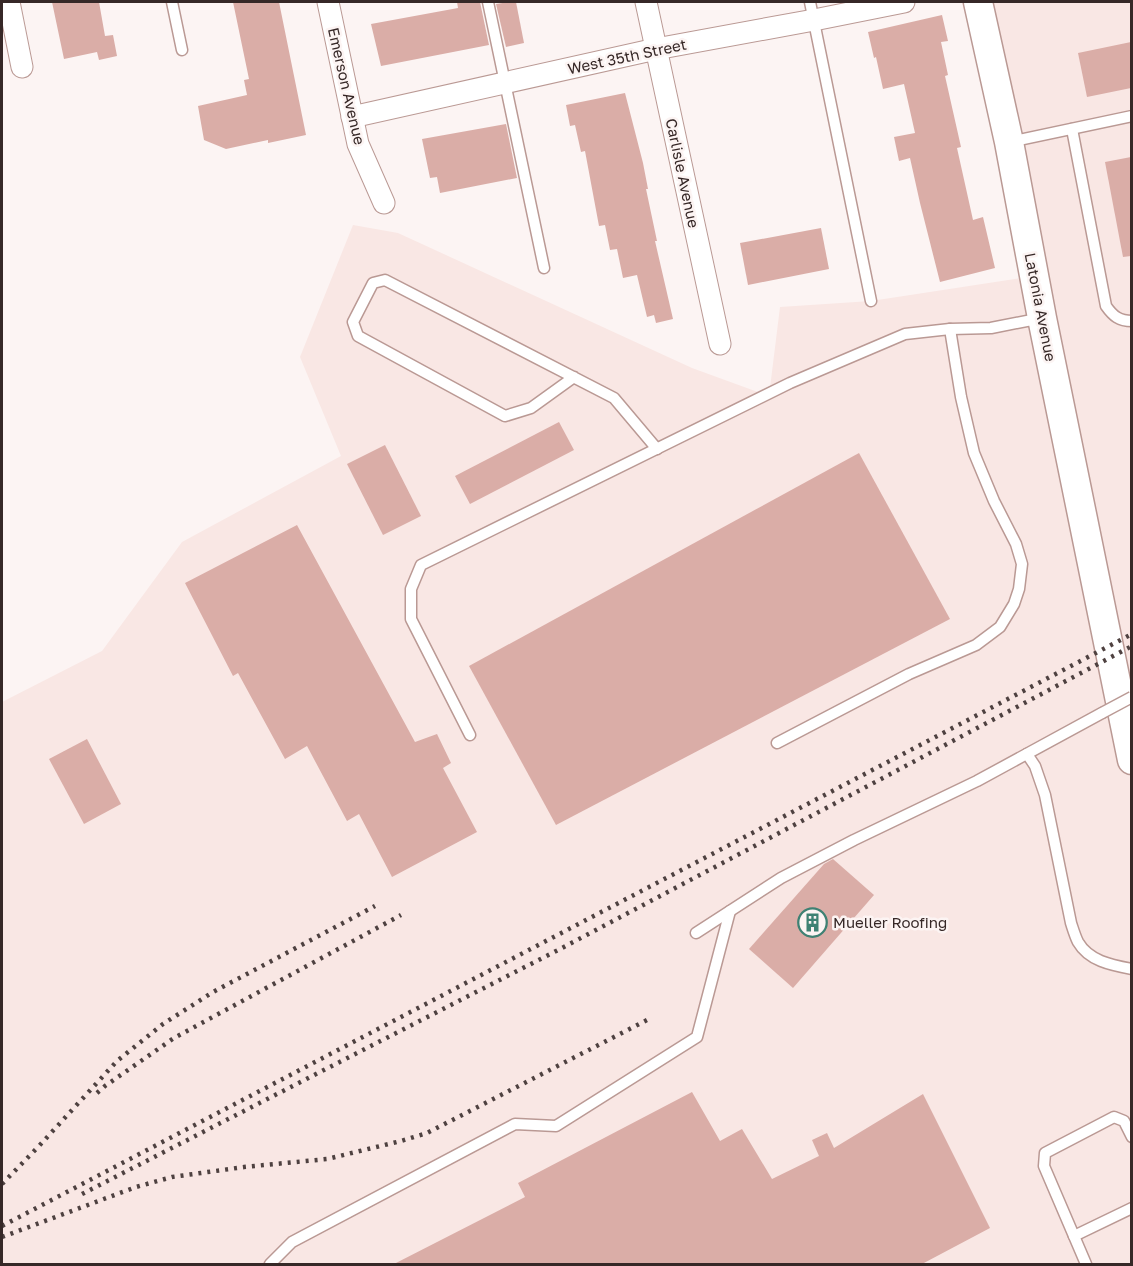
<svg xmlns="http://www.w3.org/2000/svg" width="1133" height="1266" font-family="'Golos Text',sans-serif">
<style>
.built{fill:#f9e7e4}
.building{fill:#daada7}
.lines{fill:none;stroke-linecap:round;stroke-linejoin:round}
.lane-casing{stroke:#ba9994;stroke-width:13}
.street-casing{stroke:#ba9994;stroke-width:23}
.secondary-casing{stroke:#ba9994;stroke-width:31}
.lane{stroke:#fff;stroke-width:10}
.street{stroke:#fff;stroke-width:21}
.secondary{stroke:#fff;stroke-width:28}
.rail{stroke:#4e4140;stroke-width:4.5;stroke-dasharray:3 6;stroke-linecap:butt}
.lane-bridge-casing{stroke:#ba9994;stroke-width:13;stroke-linecap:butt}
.lane-bridge{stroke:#fff;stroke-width:10}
.labels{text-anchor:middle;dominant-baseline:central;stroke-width:5;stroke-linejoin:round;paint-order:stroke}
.street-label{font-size:15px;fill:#362827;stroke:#fcf4f3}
.poi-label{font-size:15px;fill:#362827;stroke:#fcf4f3;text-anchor:start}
</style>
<rect width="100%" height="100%" fill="#fcf4f3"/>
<polygon class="built" points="978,2 1131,2 1131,1264 2,1264 2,702 102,651 182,542 341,456 300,357 353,225 398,233 692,368 769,396 780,307 871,301 1034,276"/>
<g class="building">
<polygon points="52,2 99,2 105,36 113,35 117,56 99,60 97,52 64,59"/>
<polygon points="233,2 279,2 306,135 268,143 268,140 226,149 204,140 198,106 247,95 244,80 249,79"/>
<polygon points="457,2 480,2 489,45 381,66 371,24 458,8"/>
<polygon points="509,2 516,2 524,43 506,47 496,4"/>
<polygon points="942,15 948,41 941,42 948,75 945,76 961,147 957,148 973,220 983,217 995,268 940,282 920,203 910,158 899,161 894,137 915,133 904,84 883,89 876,57 874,58 868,32"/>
<polygon points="1131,42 1131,88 1087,97 1078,53"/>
<polygon points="625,93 643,163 648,189 646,189 657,241 655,241 673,319 656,323 654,315 647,317 637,275 623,278 617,249 610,250 605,225 599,226 585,151 581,152 575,125 570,126 566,105"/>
<polygon points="506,124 517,178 440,193 437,177 430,178 422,139"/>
<polygon points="1131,157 1131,256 1123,257 1105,162"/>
<polygon points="821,228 829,269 748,285 740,243"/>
<polygon points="559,422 574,450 470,504 455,476"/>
<polygon points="385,445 421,516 383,535 347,464"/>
<polygon points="859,453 950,619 556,825 469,666"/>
<polygon points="297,525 415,742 437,734 451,763 443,768 477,832 392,877 359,814 347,821 307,746 285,759 238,673 233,676 185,583"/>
<polygon points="87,739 121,804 84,824 49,759"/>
<polygon points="833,859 874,895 793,988 749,949 824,864"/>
<polygon points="692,1092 720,1141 742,1129 772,1179 819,1156 812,1140 827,1133 834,1148 923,1094 990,1228 922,1264 394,1264 525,1197 518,1183"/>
</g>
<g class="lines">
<defs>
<g id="lane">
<polyline points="172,2 182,50"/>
<polyline points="488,2 544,268"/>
<polyline points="810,2 871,301"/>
<path d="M1072,129l34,177c7,10 13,15 26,15"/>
<polyline points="1009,142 1132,116"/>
<polyline points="574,377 531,408 505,416 358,336 353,322 373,283 385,280 614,398 657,449"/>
<polyline points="470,735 411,619 411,589 421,565 790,383 905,334 950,329 991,328 1042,318"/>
<polyline points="777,743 909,674 976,645 1000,627 1014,604 1019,589 1022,564 1016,544 994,501 974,453 961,397 950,329"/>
<path d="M1027,754l8,12 10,29 26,128c2,6 4,13 7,19 11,19 33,23 54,27"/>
<polyline points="696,933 781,878 854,840 977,781 1102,713"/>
<polyline points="1074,1236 1132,1208"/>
<polyline points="270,1264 292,1242 515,1124 556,1126 697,1037 730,911"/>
<polyline points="1086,1264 1044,1166 1045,1153 1114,1117 1124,1121 1132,1137"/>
</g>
<g id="street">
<polyline points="9,2 22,67"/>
<polyline points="328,2 358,144 384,203"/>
<polyline points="646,2 720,344"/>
<polyline points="352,117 656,49 814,20 904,2"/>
</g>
<polyline id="secondary" points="978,2 1009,142 1042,318 1132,760"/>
</defs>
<use href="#lane" class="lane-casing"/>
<use href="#street" class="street-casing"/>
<use href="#secondary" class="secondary-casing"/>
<use href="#lane" class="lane"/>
<use href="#street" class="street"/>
<use href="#secondary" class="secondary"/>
<g class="rail">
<polyline points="97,1093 105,1086 174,1038 401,915"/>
<polyline points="2,1184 39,1146 117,1061 163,1024 213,992 375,906"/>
<polyline points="82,1194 562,948 1132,646"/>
<polyline points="2,1226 1132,634"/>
<polyline points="2,1237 136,1187 172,1177 244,1167 327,1159 401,1141 427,1133 651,1018"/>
</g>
<defs>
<polyline id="lane-bridge" points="1102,713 1132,697"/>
</defs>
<use href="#lane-bridge" class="lane-bridge-casing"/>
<use href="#lane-bridge" class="lane-bridge"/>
</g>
<defs>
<symbol id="building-ring" viewBox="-11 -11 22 22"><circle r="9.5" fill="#fcf4f3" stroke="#3e8173" stroke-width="1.5"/><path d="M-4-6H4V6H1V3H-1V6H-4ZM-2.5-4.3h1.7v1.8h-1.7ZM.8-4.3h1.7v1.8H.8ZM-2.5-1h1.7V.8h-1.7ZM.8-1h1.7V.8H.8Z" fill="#3e8173"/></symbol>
</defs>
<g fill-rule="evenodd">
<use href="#building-ring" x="796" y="906" width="33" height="33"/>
</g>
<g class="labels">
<g class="street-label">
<text transform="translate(627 56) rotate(-12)">West 35th Street</text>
<text transform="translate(347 86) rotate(77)">Emerson Avenue</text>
<text transform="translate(683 173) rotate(78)">Carlisle Avenue</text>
<text transform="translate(1041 307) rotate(79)">Latonia Avenue</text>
</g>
<g class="poi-label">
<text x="833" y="922">Mueller Roofing</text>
</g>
</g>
<rect width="1133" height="1266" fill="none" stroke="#362827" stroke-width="6"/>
</svg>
